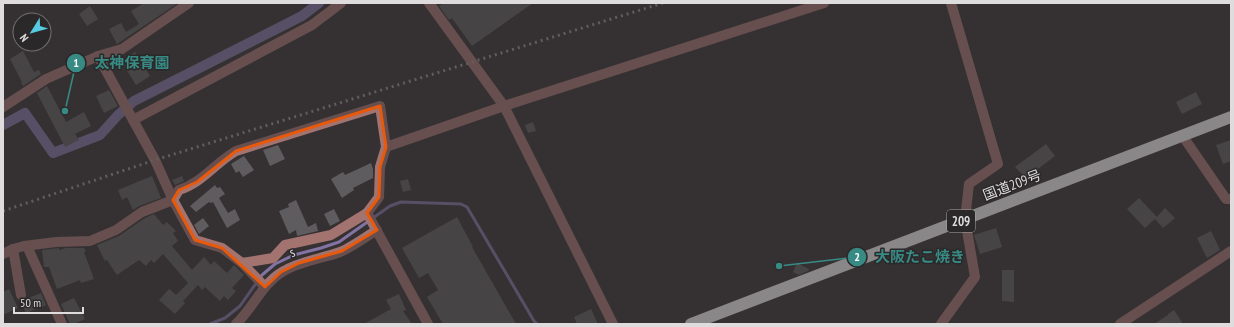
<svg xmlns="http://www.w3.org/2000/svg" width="1234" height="327" font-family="'PT Sans Narrow','Noto Sans JP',sans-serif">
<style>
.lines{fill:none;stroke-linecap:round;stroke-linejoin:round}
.stream{stroke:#8273a3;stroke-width:3}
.canal{stroke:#8273a3;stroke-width:10}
.building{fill:#5e5c5e}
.minor{stroke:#a3736f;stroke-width:10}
.highway{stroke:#efefef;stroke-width:12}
.rail{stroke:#959293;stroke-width:3;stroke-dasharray:2 4;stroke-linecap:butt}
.marked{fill:none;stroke:#e8590c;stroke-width:3;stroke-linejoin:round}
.labels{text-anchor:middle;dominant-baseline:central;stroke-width:3;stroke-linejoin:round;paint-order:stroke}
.shield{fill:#2b2829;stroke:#a8a6a6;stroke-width:1}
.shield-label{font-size:13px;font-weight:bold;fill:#dedcdc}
.street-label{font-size:14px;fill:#dedcdc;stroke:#2b2829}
.leader{fill:none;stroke:#388a84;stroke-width:1.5}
.callout-dot{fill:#388a84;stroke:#2b2829;stroke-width:1.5}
.mark-label{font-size:12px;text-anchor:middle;font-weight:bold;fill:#fff}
.callout-label{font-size:15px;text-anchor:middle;font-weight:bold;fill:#388a84;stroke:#2b2829;stroke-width:3;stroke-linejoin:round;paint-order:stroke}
</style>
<rect width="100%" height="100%" fill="#353133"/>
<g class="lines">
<polyline class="stream" points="210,324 225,318 240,306 262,275 275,264 294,255 321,248 339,242 390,206 401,202 461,204 467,207 534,321 537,324"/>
<polyline class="canal" points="3,125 25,113 53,153 100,135 118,115 134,101 302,16 319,3"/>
</g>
<g class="building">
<polygon points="144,3 178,3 117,44 109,29 121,23 126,32 139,24 131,11"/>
<polygon points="444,3 533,3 472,46 452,18 449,20 439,6"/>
<polygon points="90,6 98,19 87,26 79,14"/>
<polygon points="23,51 34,72 39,70 41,74 23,86 21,82 22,82 10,59"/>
<polygon points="135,52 150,76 136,85 121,61"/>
<polygon points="47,86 66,122 84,112 91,126 75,134 79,140 65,147 37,93"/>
<polygon points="109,90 118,106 104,113 96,96"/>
<polygon points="1196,92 1202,104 1182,114 1176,102"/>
<polygon points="533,122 536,131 528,133 525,125"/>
<polygon points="1231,140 1231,161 1223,164 1216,145"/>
<polygon points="1046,144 1055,156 1026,178 1015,167"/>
<polygon points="278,145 285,159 270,166 263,150"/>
<polygon points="244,156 254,170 243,177 239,171 236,173 231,164"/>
<polygon points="371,163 373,169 373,178 353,188 354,190 342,198 331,179 343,172 345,175"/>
<polygon points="152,176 161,198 139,206 133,210 127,197 122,200 118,190"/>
<polygon points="182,176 184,181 175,185 172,180"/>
<polygon points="408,179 411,190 403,192 400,181"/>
<polygon points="215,185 217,188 220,187 225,194 219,198 228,213 235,209 240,220 227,228 213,202 211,203 209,202 196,212 190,206"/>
<polygon points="1139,198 1157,217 1145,228 1127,209"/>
<polygon points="296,200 308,227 316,223 318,231 297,236 296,230 289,234 279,211 289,207 288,204"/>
<polygon points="1165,208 1175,218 1163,228 1155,219"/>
<polygon points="334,209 340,221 330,226 324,214"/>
<polygon points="154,214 163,225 167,222 176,231 173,233 178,241 172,246 192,270 204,257 211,265 214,261 227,273 234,265 244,275 232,288 236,291 228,300 224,296 220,301 205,287 202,290 198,285 183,301 185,303 175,314 159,300 169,289 176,295 188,283 163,254 154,263 151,260 146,266 139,260 117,275 107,260 105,261 97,245 119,236 145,218"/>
<polygon points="457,217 473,247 472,247 516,324 443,324 427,297 438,290 428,273 419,278 402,248"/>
<polygon points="203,218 209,226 199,234 194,225"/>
<polygon points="996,228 1002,247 980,254 974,235"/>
<polygon points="1211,231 1220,250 1207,258 1197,238"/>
<polygon points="59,248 59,250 66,248 84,248 86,252 84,252 94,279 81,283 80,280 57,289 49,267 44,267 42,250"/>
<polygon points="797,263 809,269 808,271 799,275 793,272"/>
<polygon points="1002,270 1014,270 1014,302 1002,301"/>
<polygon points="9,289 18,308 3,315 3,292"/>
<polygon points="41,293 46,305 26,313 21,301"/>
<polygon points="399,294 406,310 403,311 412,324 364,324 391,309 386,300"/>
<polygon points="74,298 85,319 74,324 70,324 61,304"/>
<polygon points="591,309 598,324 577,324 574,317"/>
<polygon points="1174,310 1183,324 1154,324 1168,315 1168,314"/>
</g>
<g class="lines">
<g class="minor">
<polyline points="429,3 504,106 613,324"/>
<polyline points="98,56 155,160 173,200 195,240 222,248 242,263"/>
<polyline points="3,107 46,79 98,56 122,49 189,3"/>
<polyline points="133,120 312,25 341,3"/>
<polyline points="1182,135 1226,199 1231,199"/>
<polyline points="386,147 504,106 824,3"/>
<polyline points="27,246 62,324"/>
<polyline points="13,249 21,295"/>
<path d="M3,254l10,-5 11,-3 32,-4 34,-1 26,-11 26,-18 31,-12 6,-10c23,-7 36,-27 57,-39l144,-45 6,41 -6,20 -1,30 -12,16 61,111"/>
<polyline points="265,287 242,263 273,258 285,245 331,235 367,213"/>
<path d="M236,324c17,-16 26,-40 46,-52 18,-11 39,-13 58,-20 11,-4 27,-16 37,-22"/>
<polyline points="941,324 975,277 965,219 969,184 998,164 951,3"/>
<polyline points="1120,324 1231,251"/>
</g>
<polyline class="highway" points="691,324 1231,117"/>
<polyline class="rail" points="3,211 155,160 663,3"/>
</g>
<path d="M0 0H1234V327H0ZM380,106l6,41 -6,20 -1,30 -12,16 10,17 -35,21 -43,12 -18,9 -16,15 -43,-39 -27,-8 -22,-40 6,-10 18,-8 39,-31z" fill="#353133" fill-opacity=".55" fill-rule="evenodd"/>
<path class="marked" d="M380,106l6,41 -6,20 -1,30 -12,16 10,17 -35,21 -43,12 -18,9 -16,15 -43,-39 -27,-8 -22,-40 6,-10 18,-8 39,-31z"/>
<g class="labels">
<rect class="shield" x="947" y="210" width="28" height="22" rx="3"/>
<g class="shield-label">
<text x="961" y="221">209</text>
</g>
<g class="street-label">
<text transform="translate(1012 185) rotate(-21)">国道209号</text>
<text transform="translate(292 252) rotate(-22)">s</text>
</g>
</g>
<path class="leader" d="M65 111L76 63M779 266L857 257"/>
<g class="callout-dot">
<circle cx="65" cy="111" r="4"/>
<circle cx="779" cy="266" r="4"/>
<circle cx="76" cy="63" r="10"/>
<circle cx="857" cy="257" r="10"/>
</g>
<g class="mark-label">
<text x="76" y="67">1</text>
<text x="857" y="261">2</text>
</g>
<g class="callout-label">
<text x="132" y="68">太神保育園</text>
<text x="920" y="262">大阪たこ焼き</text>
</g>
<rect width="1234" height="327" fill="none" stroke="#dedcdc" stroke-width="8"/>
<g transform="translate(32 32) rotate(233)"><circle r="19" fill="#2b2829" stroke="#737071"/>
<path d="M0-3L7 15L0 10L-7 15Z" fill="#55cae0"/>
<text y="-6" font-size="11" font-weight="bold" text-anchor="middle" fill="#dedcdc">N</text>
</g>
<path d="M14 307v6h69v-6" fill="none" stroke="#dedcdc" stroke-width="2"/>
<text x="20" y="307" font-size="12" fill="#dedcdc" stroke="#2b2829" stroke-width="3" paint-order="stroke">50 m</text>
</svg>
